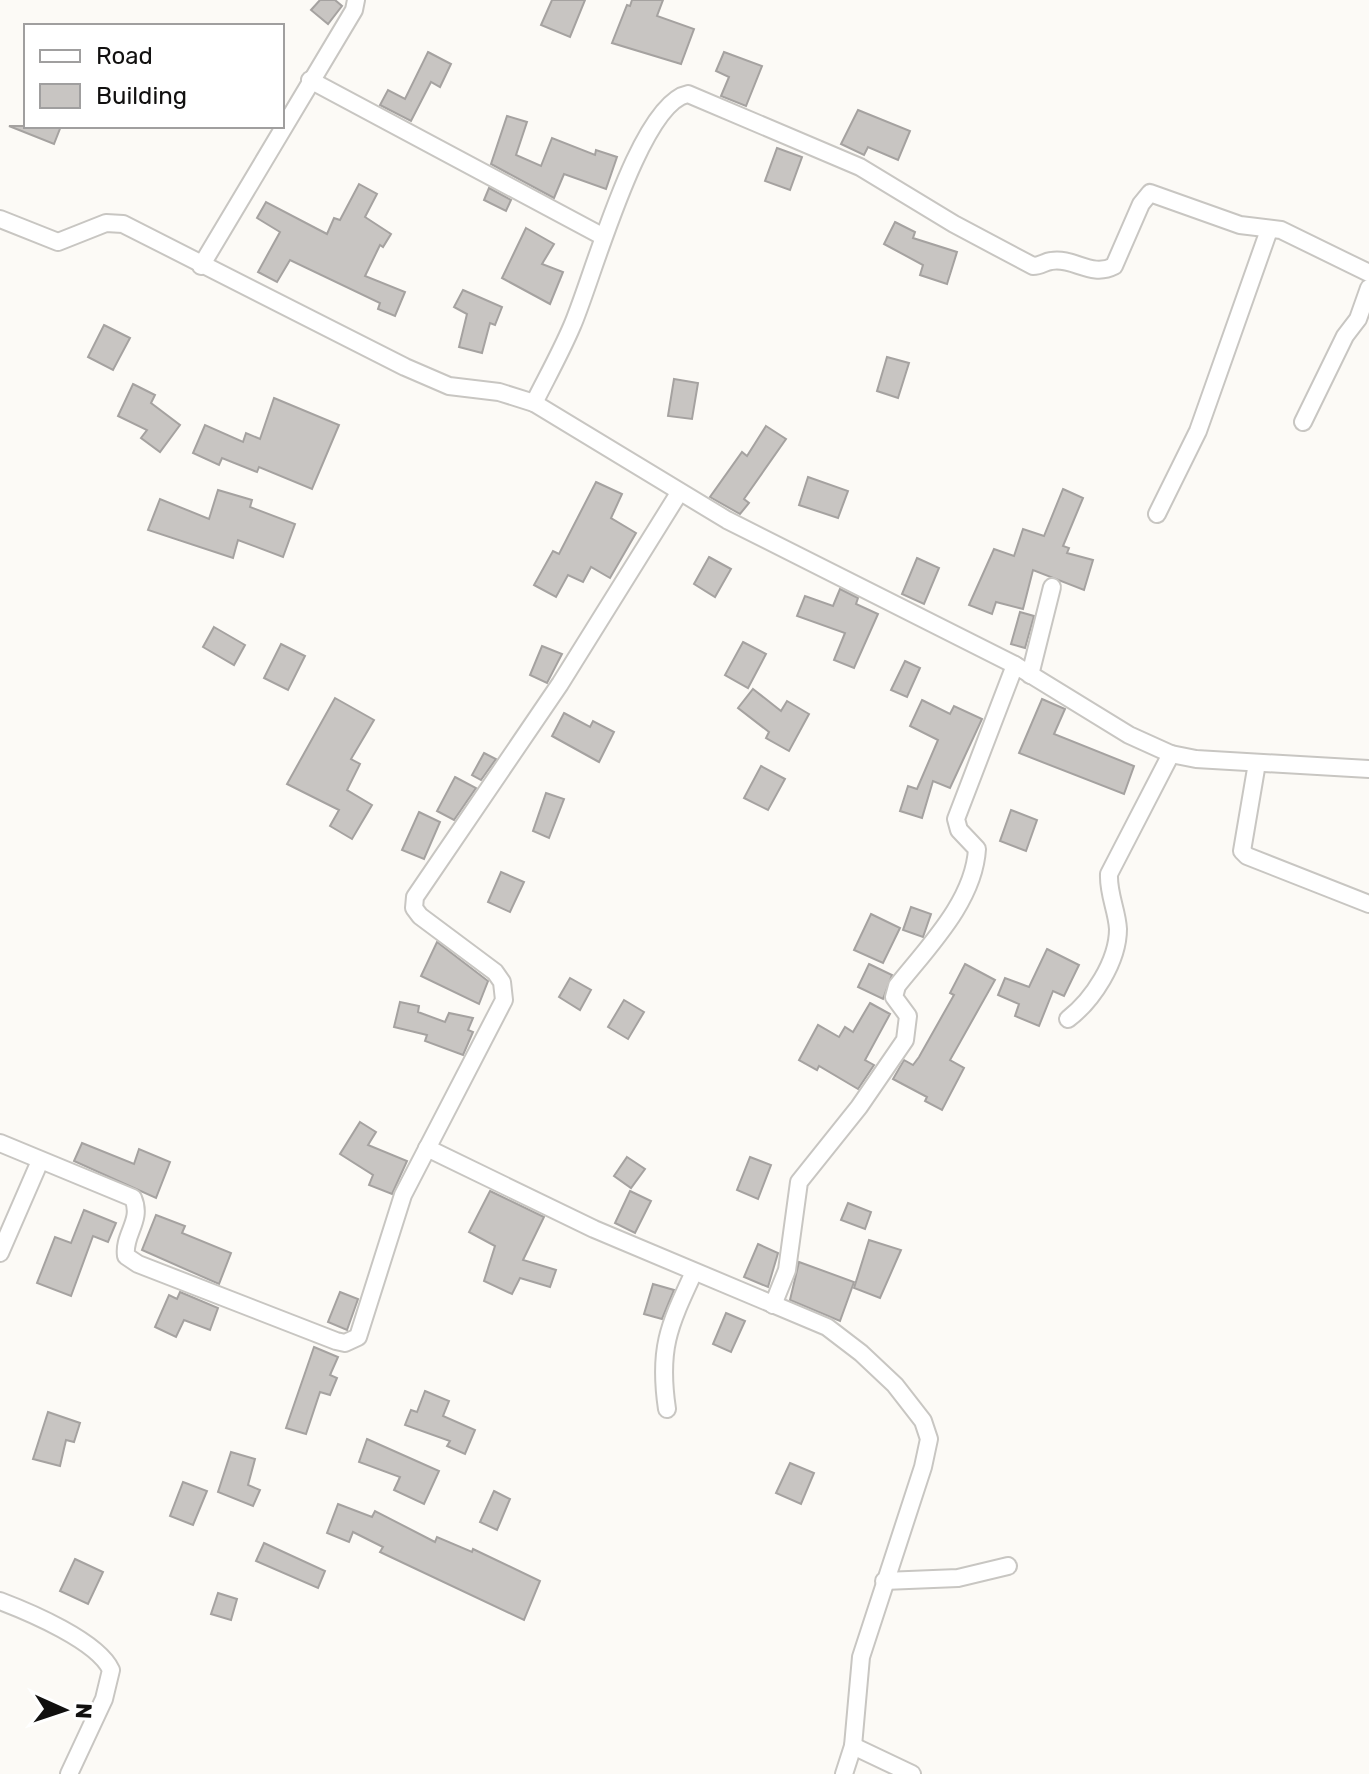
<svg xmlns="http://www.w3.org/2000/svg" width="1369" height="1774" font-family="Rubik,sans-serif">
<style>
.building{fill:#c8c5c2;stroke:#a5a2a0;stroke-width:2}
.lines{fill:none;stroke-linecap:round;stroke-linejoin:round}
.street-casing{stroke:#c8c6c2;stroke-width:20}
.street{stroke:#fff;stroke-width:16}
</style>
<rect width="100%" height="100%" fill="#fcfaf6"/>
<g class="building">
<polygon points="320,0 335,0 342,6 328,24 311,10"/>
<polygon points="552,0 585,0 570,37 541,25"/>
<polygon points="632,0 663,0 657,16 694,29 681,64 612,43 627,5 630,6"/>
<polygon points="428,52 451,64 440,87 431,82 411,121 380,105 388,90 405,99"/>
<polygon points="724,52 762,66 746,106 721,96 729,77 716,71"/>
<polygon points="858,110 910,131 898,160 868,147 864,155 841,144"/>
<polygon points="507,116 527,122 516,155 541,166 552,138 595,155 596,150 617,157 606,189 564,174 554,198 491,164"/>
<polygon points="9,126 61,126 54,144"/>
<polygon points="777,148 802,157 790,190 765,181"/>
<polygon points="359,184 377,194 365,217 391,234 383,247 380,245 365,276 405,292 395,316 378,309 380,303 290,260 277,282 258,272 280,232 257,218 266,202 327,234 334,218 340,220"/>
<polygon points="489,188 511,200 506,211 484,200"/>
<polygon points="895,222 915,232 913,238 957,252 947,284 920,275 923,265 884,244"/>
<polygon points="526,228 554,244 542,264 563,272 550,304 502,278"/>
<polygon points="463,290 502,307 495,325 490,323 482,353 459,347 467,314 454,307"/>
<polygon points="104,325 130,338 113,370 88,357"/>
<polygon points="887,357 909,363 898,398 877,391"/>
<polygon points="674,379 698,383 692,419 668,416"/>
<polygon points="133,384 155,395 151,403 180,425 160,452 141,438 147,430 118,416"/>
<polygon points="274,398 339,425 312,489 259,467 257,472 222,458 219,465 193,453 205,425 243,442 246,433 260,439"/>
<polygon points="766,426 786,439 744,499 749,503 740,514 710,497 742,452 747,456"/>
<polygon points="808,477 848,491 838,518 799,505"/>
<polygon points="596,482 622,494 611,518 636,533 610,578 591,567 583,582 568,575 556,597 534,585 553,551 559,554"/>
<polygon points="1063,489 1083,498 1063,546 1069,548 1067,553 1093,560 1084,590 1033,570 1023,609 996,602 992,614 969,605 994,549 1014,556 1023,529 1044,536"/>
<polygon points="218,490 252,500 250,507 295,524 283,557 238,540 233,558 148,530 160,499 209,519"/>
<polygon points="709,557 731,569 715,597 694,584"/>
<polygon points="917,558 939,568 924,604 902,594"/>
<polygon points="840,589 858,598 856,604 878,614 854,668 834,660 845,633 797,616 805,596 833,606"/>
<polygon points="1020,612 1034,616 1025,648 1011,644"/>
<polygon points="214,627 245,645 234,665 203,647"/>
<polygon points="743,642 766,654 748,688 725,675"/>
<polygon points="281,644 305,656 288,690 264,678"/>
<polygon points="542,646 562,654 547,683 530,675"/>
<polygon points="905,661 920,668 907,697 891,690"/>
<polygon points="753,689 781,711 787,701 809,714 789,751 766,738 769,732 738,708"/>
<polygon points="335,698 374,720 351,759 360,764 347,790 372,805 352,839 330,826 339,810 287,784"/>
<polygon points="1042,699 1065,709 1054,734 1134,766 1124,794 1019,753"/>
<polygon points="922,700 950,714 954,706 982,719 950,788 933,781 922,818 900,811 908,786 917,789 938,740 910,726"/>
<polygon points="564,713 590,727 593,721 614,732 599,762 552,736"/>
<polygon points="484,753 496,759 481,780 472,775"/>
<polygon points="761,766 785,779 768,810 744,798"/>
<polygon points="455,777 476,788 454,820 437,811"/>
<polygon points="546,793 564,799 549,838 533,831"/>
<polygon points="1011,810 1037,820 1026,851 1000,841"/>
<polygon points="419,812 440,822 424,859 402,850"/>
<polygon points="501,872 524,882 510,912 488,902"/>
<polygon points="911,907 931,914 923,937 903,930"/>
<polygon points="871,914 900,928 883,963 854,950"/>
<polygon points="437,942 488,981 479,1004 421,976"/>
<polygon points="1047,949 1079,965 1064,996 1053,991 1039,1026 1015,1016 1019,1004 998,995 1005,978 1029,987"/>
<polygon points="869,964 892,975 883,999 858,987"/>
<polygon points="965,964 995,980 950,1060 964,1068 942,1110 925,1101 927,1097 893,1079 904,1060 913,1065 919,1057 954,995 950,993"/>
<polygon points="570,978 591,990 580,1010 559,997"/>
<polygon points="624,1000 644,1012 628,1039 608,1027"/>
<polygon points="400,1002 419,1006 418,1012 445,1022 449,1013 473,1018 468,1030 473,1032 463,1055 425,1041 427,1035 394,1027"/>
<polygon points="870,1003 890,1014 865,1060 874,1065 858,1089 819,1066 817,1070 799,1060 818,1025 839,1037 845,1027 853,1032"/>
<polygon points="360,1122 376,1132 368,1145 407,1161 392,1194 369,1185 373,1175 340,1154"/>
<polygon points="82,1143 134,1164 139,1149 170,1162 156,1198 74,1161"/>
<polygon points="627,1157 645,1169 631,1188 614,1176"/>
<polygon points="750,1157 771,1165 758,1199 737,1190"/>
<polygon points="490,1191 544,1217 523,1260 556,1270 550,1287 520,1278 512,1294 484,1281 495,1246 469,1232"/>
<polygon points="630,1191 651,1201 635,1233 615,1223"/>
<polygon points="848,1203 871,1212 865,1229 841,1220"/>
<polygon points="84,1210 116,1223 108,1242 93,1236 71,1296 37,1283 55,1237 71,1243"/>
<polygon points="156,1215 185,1226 182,1233 231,1253 219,1284 142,1250"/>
<polygon points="869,1240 901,1250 880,1298 854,1288"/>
<polygon points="758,1244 778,1253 768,1287 744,1277"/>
<polygon points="799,1262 854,1282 840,1321 790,1300"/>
<polygon points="653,1284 674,1290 662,1319 644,1314"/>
<polygon points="180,1292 218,1308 210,1330 184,1320 176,1337 155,1327 169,1295 177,1299"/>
<polygon points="340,1292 358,1299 347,1330 328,1322"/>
<polygon points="726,1313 745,1321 731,1352 713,1344"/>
<polygon points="314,1347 338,1357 330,1375 337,1378 330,1395 320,1392 306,1434 286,1428"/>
<polygon points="425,1391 449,1401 443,1416 475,1430 465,1454 447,1446 450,1441 405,1425 411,1410 417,1412"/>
<polygon points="48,1412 80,1423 74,1442 66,1440 60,1466 33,1459"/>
<polygon points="367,1439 439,1471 424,1504 394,1490 400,1477 359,1462"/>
<polygon points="231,1452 255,1459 248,1485 260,1490 253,1506 218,1492"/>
<polygon points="790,1463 814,1473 801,1504 776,1493"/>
<polygon points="183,1482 207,1491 193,1525 170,1516"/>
<polygon points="494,1491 510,1499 497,1530 480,1522"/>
<polygon points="338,1504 372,1517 375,1511 435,1542 437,1537 472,1552 473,1549 540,1581 524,1620 380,1552 383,1547 353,1532 349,1542 327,1533"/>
<polygon points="264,1543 325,1571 318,1588 256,1561"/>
<polygon points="75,1559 103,1572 88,1604 60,1591"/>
<polygon points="218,1593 237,1599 231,1620 211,1614"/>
</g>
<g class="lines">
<defs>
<g id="street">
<polyline points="310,80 602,236"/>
<polyline points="0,219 58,242 106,223 123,224 405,367 449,386 499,392 534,403 727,520 1015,665 1129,735 1171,754 1196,759 1369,769"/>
<polyline points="201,266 354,10 356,0"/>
<path d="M534,403c13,-26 27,-51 38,-77 20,-45 67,-223 116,-232l172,73 94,57 79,42c8,0 11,-4 18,-5 23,-4 40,17 63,5l27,-62 9,-11 90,32 41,5 88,43"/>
<polyline points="1303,422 1345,336 1358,319 1369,288"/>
<polyline points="1157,514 1198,431 1269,230"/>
<polyline points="1030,675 1052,587"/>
<polyline points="1257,763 1242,851 1247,856 1369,904"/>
<path d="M1068,1019c25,-19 50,-58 50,-90 -1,-19 -10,-35 -9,-55l62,-120"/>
<path d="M0,1143l133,55c10,23 -10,36 -7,58l12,8 198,77 9,2 13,-6 45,-142 101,-195 -2,-18 -7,-10 -75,-56 -6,-8 1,-11 145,-213 119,-191"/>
<polyline points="427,1148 594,1229 827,1327 861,1353 895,1385 923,1421 929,1439 923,1467 861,1657 853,1746 844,1774"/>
<polyline points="0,1253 40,1161"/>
<path d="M773,1305l14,-35 12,-88 60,-75 46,-67 3,-24 -14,-19 3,-11c31,-39 77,-85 80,-137l-18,-19 -3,-11 59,-154"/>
<path d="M667,1409c-9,-61 2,-83 27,-137"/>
<polyline points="884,1581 958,1578 1008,1566"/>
<path d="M0,1601c29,11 98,40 111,69l-7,29 -35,75"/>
<polyline points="853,1746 912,1774"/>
</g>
</defs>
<use href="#street" class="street-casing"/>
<use href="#street" class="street"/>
</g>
<rect x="24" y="24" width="260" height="104" fill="#ffffff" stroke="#a09f9f" stroke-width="2"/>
<rect x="40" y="50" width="40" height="12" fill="#ffffff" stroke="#a09f9f" stroke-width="2"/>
<text x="96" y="64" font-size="24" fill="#11100f">Road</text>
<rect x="40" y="84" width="40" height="24" fill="#c8c5c2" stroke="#a09f9f" stroke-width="2"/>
<text x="96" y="104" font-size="24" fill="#11100f">Building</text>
<g transform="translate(64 1710) rotate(93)" stroke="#ffffff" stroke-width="6" paint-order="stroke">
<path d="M0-6L14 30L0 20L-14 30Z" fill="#11100f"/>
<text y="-12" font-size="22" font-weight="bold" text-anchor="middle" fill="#11100f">N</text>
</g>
</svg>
